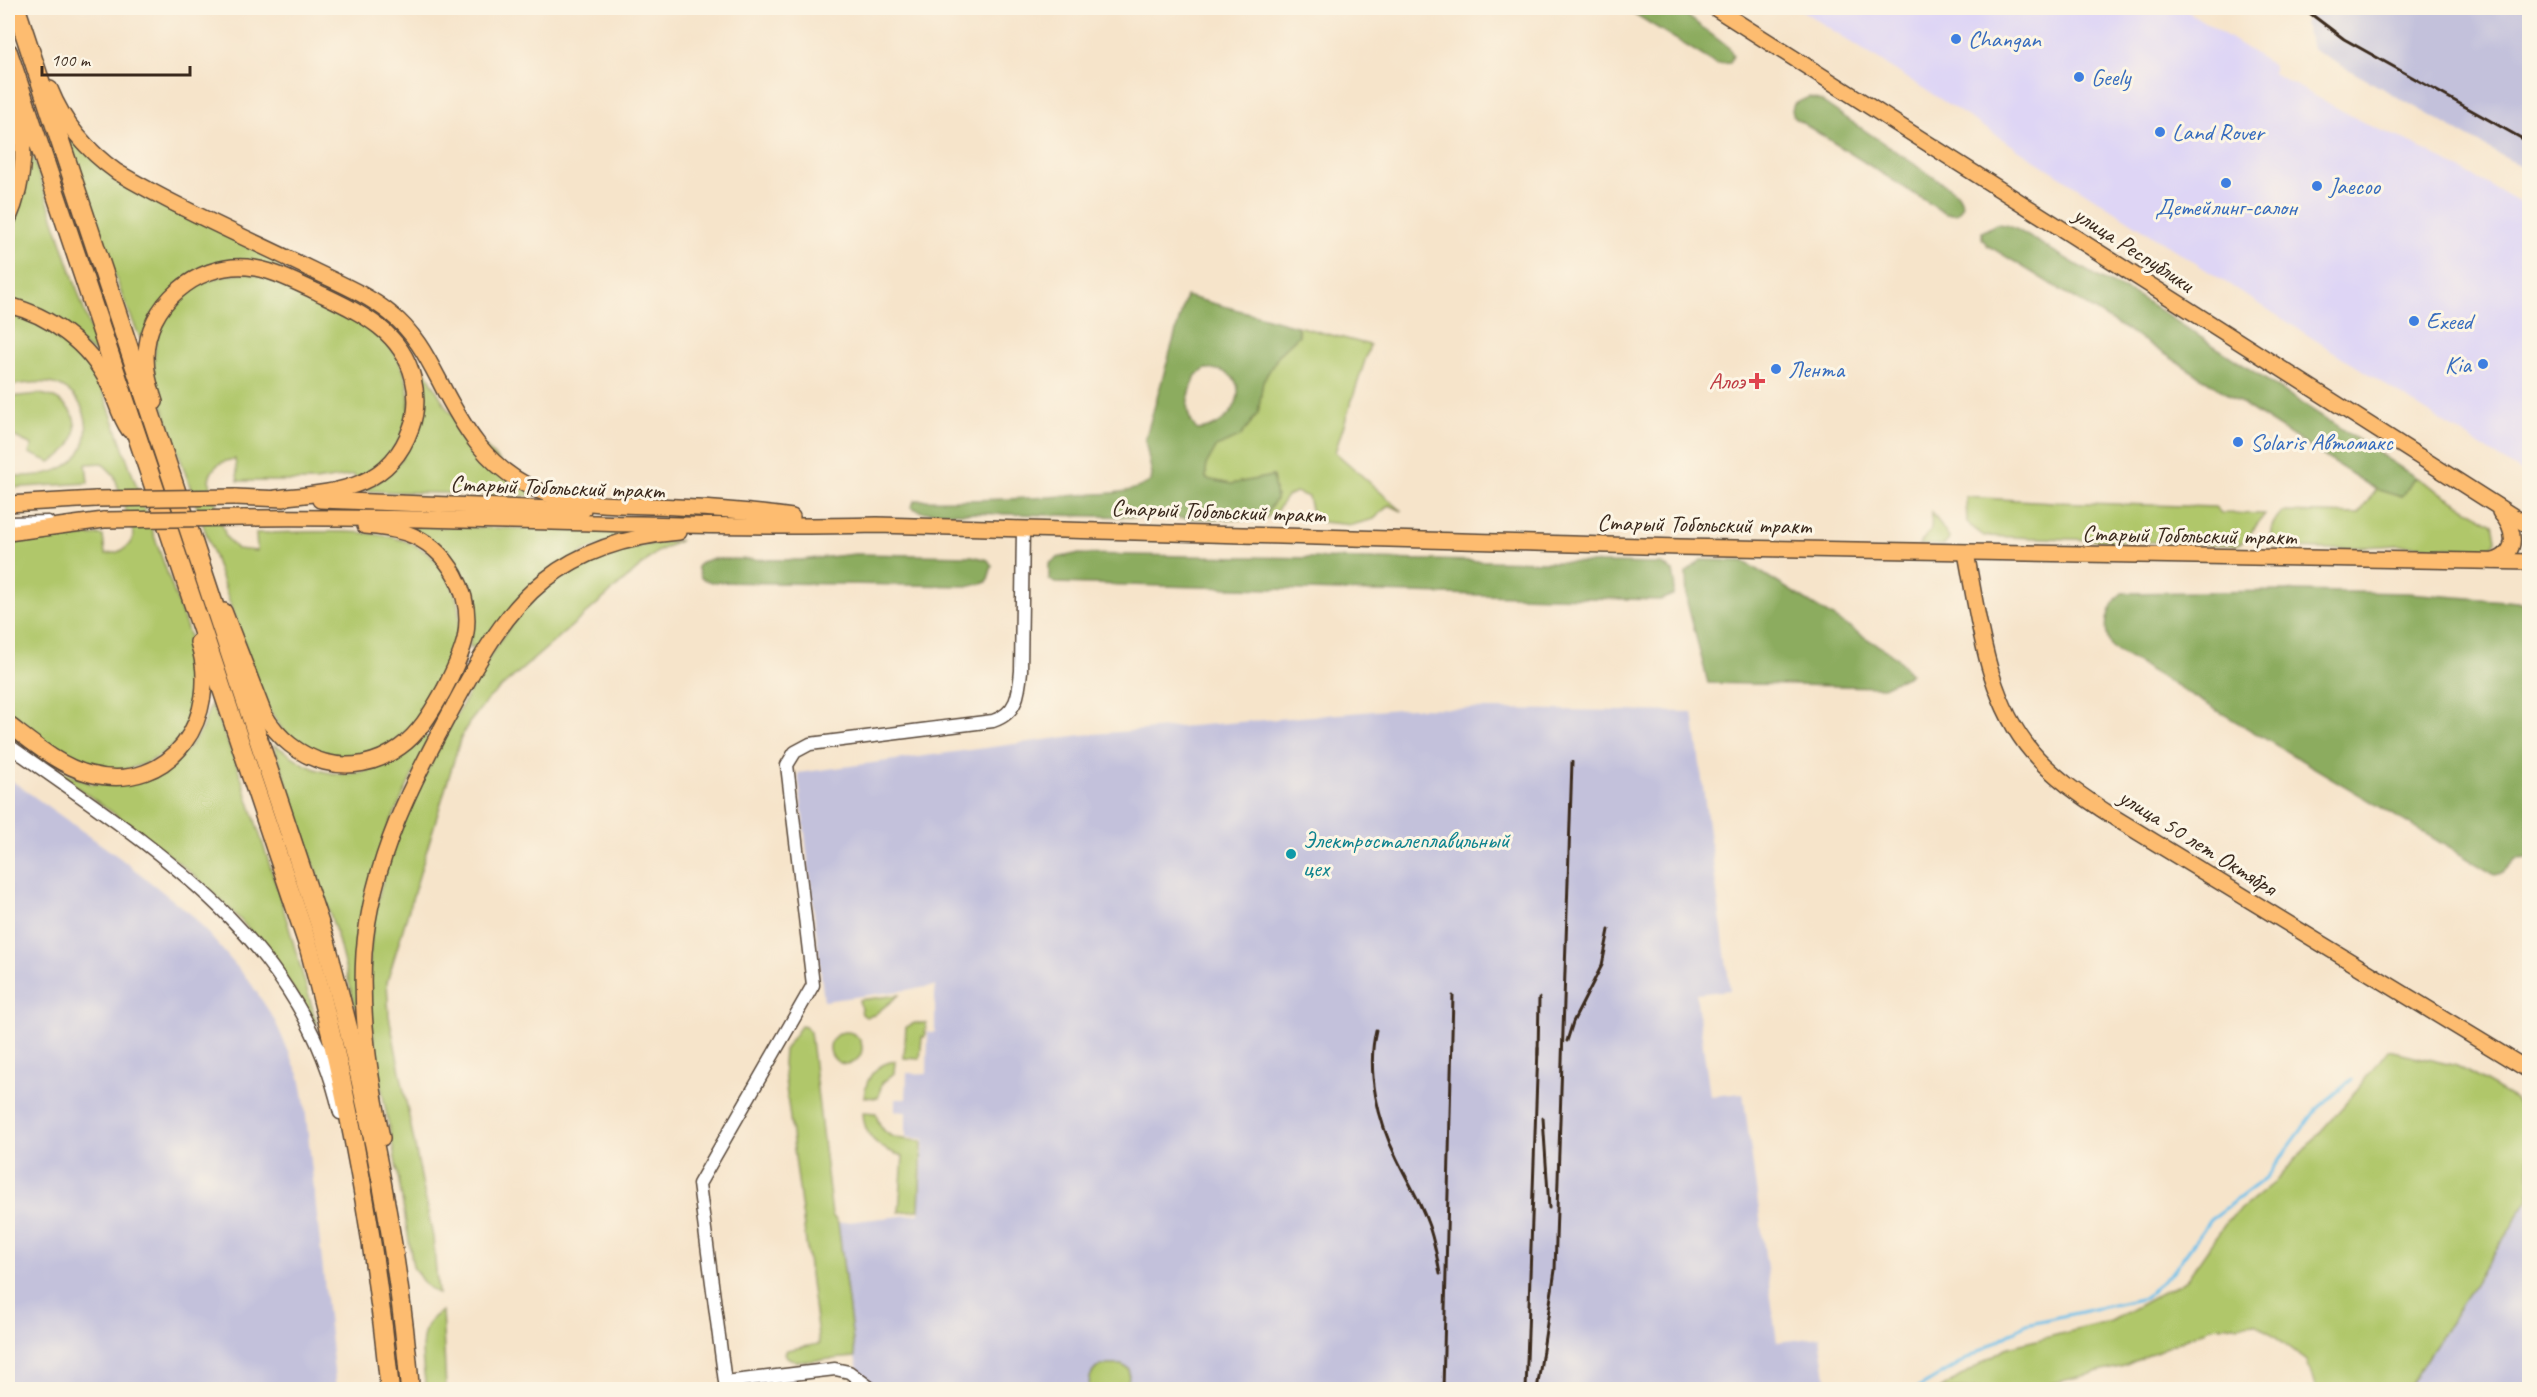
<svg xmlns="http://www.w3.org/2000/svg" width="2537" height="1397" viewBox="0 0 2537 1397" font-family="Caveat,sans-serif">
	<rect width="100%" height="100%" fill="#fcf5e5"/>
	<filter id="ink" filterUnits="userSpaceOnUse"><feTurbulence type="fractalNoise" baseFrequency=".0167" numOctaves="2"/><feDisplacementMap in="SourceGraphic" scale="12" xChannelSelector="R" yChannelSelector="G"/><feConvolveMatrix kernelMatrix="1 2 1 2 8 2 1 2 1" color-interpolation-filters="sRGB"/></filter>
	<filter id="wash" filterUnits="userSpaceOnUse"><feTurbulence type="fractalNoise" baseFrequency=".008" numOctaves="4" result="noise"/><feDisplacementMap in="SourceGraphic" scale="24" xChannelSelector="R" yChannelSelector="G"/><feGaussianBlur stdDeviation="1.35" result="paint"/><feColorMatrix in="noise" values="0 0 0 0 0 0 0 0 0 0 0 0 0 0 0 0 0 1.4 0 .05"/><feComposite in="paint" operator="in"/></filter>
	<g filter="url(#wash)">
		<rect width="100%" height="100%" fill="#f6e4ca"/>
		<path fill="#ded5f5" d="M1798 8H2182L2273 65V73L2370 126 2408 141 2529 207V477Z"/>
		<g fill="#c3c1db">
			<path d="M2313 8H2529V171L2312 49 2305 24Z"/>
			<path d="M1411 708 1693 712 1730 990 1696 994 1710 1096 1743 1093 1777 1342 1820 1337 1828 1389H863L855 1357 838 1223 919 1214 924 1139 906 1137V1112L895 1111V1099H906L907 1073 927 1074 928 1032H935V986L824 1001 798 773 1081 735Z"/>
			<path d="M8 778 120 858 193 916 250 982 274 1019 300 1077 304 1098 336 1389H8Z"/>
			<path d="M2529 1171V1389H2391Z"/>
		</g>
		<g fill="#b0c76b" stroke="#767844" stroke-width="1.5">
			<path d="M65 132 75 144 285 264 282 269 204 268 140 338 123 298Z"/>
			<path d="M31 151 99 355 8 299V233L17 215Z"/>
			<path d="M249 273C285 283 353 310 380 336 416 369 418 423 386 459 379 468 366 474 356 480L354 475 315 481H238L235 459C222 461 212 465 209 480L226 537 237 549 257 551 256 533C300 533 381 525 418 547 447 564 463 599 459 632 457 650 447 667 439 683 415 731 374 776 315 751 308 748 296 746 291 740 281 730 273 715 264 703L156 387C146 319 179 276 249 273Z"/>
			<path d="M8 311C46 323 77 347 99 380L196 654C199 673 199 704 190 722 174 756 131 777 94 768 61 759 34 736 8 716V541L100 535 103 536 105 554C119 553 129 550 134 535L114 475 102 463 86 464 88 483 8 488V476C28 476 52 477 70 463 100 440 87 388 49 383 35 381 21 384 8 386Z"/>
			<path d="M1297 326 1370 345 1335 452 1402 511 1389 505 1374 519 1352 525 1322 522 1312 513 1308 497 1296 492 1287 496 1275 513 1262 520 1276 499 1273 476 1231 484 1206 479V465L1216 447 1240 436 1258 413 1263 381 1280 353 1299 335Z"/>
			<path d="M416 355 448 410 535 496 367 491V488L379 481 402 459Z"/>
			<path d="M40 394C82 400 88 444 50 462L29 453 32 445 13 436 8 442V397Z"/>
			<path d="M2415 477 2493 524 2496 539 2493 545 2484 549 2397 545 2328 549 2276 548C2266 535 2271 523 2282 512L2359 514 2376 489 2402 497Z"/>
			<path d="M1966 497 2052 502 2215 507 2221 513 2265 514 2246 539 2237 545 1984 536 1967 523Z"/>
			<path d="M1932 512 1949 538 1948 541 1943 545H1919L1931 529Z"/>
			<path d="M408 526 642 531 584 551 481 645 470 648 471 598Z"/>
			<path d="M681 540 657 552 489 698 469 723 460 740 387 982 389 1016 433 1237 438 1294 425 1285 413 1267C407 1227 400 1187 393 1147 380 1083 367 1019 370 954 375 865 420 781 462 705 486 662 510 616 550 585 589 556 633 545 681 540Z"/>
			<path d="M211 703 237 765 278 890 317 1024 312 1022C248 898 151 841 41 762L43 759 66 773 92 784H121L188 749 201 731Z"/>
			<path d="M425 735 429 740 385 834 357 1014 336 932 274 745C285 750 295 759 306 765 349 786 394 767 425 735Z"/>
			<path d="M899 995 874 1015 866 1017 862 1014 859 1000Z"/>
			<path d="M915 1023H926L925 1037H922L920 1059 904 1058 906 1027Z"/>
			<path d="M801 1026 806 1027 810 1032 832 1215 838 1223 855 1357 796 1362 787 1357 785 1353 787 1350 819 1344 783 1064 784 1050Z"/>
			<circle cx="846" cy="1048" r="16"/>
			<path d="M2388 1050 2457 1066 2515 1099 2529 1135V1199L2407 1389H2316L2307 1361 2256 1323 2212 1327 2124 1366 2029 1389H1940L2005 1348 2111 1321 2187 1279 2228 1220 2279 1178 2347 1102Z"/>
			<path d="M895 1061 894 1073 882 1083 878 1098 864 1097C866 1078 875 1064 895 1061Z"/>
			<path d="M863 1112 876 1113C881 1140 899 1139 922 1141L919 1210 899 1212 903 1156C881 1150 863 1137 863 1112Z"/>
			<path d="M442 1311 446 1389H426C424 1370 416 1336 431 1320 433 1316 438 1314 442 1311Z"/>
			<path d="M1101 1365H1122L1129 1369 1128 1389H1089C1089 1378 1090 1372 1101 1365Z"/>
		</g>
		<g fill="#8cac5f" stroke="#646b3e" stroke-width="1.5" fill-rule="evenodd">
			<path d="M1625 8H1677L1729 48 1733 55 1730 63 1716 64Z"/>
			<path d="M1809 97 1821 101 1957 193C1963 201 1964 207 1956 214H1946L1801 122 1794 118 1792 110 1794 104Z"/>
			<path d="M1996 224 2006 225 2016 229 2099 278 2136 295 2415 477 2402 497 2375 489 2151 345 1987 245 1982 238V232Z"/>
			<path d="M1186 296 1297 326 1299 335 1280 353 1263 381 1258 413 1240 437 1216 447 1206 465V479L1231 484 1273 476 1276 499 1262 520 922 512 911 507 915 500C970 501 1025 499 1080 495 1104 493 1130 495 1151 481L1152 474 1145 440ZM1206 369C1258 368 1241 427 1197 430 1181 410 1188 397 1196 375Z"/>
			<path d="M855 554 972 556 988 560 992 566 987 582 971 586 710 582 701 578 697 567 702 562 711 559 800 560Z"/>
			<path d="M1075 554 1661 564 1673 571 1675 583 1673 595 1660 600 1055 583 1049 579V564L1057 558Z"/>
			<path d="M1701 560 1743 561 1895 656 1911 674 1883 687 1708 683 1687 602 1686 573Z"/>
			<path d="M2288 591 2408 593 2529 603V858L2516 859C2508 866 2506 873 2495 875L2112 648C2101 630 2107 606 2122 593Z"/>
		</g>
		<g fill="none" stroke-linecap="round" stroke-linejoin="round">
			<path stroke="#6ec0ea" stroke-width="3" d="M1915 1390 2026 1324 2145 1298 2174 1270 2210 1220 2267 1177 2316 1110 2352 1079"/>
		</g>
	</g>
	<g filter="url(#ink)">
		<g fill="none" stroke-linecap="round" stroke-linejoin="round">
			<g stroke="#574638" stroke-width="15">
				<g id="minor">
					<path d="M8 523 48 522"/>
					<path d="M8 745C145 843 300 934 340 1113"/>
					<path d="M873 1390 849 1372 835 1369 725 1382 699 1184 813 985 787 765 795 752 810 744 993 721C1017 713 1019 694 1021 671L1023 528"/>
				</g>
			</g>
			<g stroke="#574638" stroke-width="18">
				<g id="major">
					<path d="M1715 8 2530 527"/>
					<path d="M50 89C64 124 86 150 117 172 178 208 244 237 308 268 336 282 367 294 391 314 413 331 426 355 439 380 462 425 486 468 535 489 573 506 616 505 656 506 702 508 747 510 792 517"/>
					<path d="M8 220C26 180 27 138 14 97"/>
					<path d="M8 305C49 315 89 344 108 383 116 399 119 416 129 430"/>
					<path d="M155 402C150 388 146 372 146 357 146 305 196 263 247 267 271 269 293 281 315 291 356 311 401 329 413 378 417 394 417 412 411 428 389 491 333 492 276 498"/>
					<path d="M235 497 284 499"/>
					<path d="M320 500 583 510"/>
					<path d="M8 504 96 499"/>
					<path d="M243 518C454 515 666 530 877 525L1680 547 2530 562"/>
					<path d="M8 533 104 520"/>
					<path d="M1966 553C1979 619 1986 698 2032 752 2055 779 2085 798 2115 818L2530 1071"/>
					<path d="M2494 561C2520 553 2515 529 2500 512"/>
					<path d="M224 611 264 714C292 763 352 782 400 747 420 733 432 711 444 690 452 674 461 657 465 639 474 595 449 548 406 533 393 529 379 527 365 526"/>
					<path d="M8 724C33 743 59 766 90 774 172 795 222 716 198 642"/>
					<path d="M382 1138C370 1077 360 1016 364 953 371 861 413 780 457 700 481 656 505 612 545 580 583 550 631 536 679 532"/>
				</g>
			</g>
			<g stroke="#574638" stroke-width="21">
				<g id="highway">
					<path d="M16 8 326 943C366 1089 398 1238 410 1390"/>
					<path d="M8 52 309 948C349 1094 375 1240 390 1390"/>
				</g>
			</g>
			<use href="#minor" stroke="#fff" stroke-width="12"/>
			<use href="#major" stroke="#fdbc70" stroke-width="15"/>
			<use href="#highway" stroke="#fdbc70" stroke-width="18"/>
			<g stroke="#3b2a1e" stroke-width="3">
				<path d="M2303 8 2344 39 2530 143"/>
				<path d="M1376 1030C1366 1072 1378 1121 1397 1159 1407 1180 1419 1199 1427 1221 1434 1238 1437 1256 1440 1274"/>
				<path d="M1567 1041 1573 1022 1602 965 1609 930"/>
				<path d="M1538 1055 1539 998"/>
				<path d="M1543 1118 1549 1208"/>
				<path d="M1443 1390 1453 996"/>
				<path d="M1526 1390 1538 1048"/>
				<path d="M1537 1390 1555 1270 1572 762"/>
			</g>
			<g stroke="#574638" stroke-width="18" stroke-linecap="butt">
				<g id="major-bridge">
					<path d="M96 499 235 497"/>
					<path d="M104 520 243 518"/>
				</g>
			</g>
			<use href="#major-bridge" stroke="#fdbc70" stroke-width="15"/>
		</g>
	</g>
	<g fill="#3f7fe0" stroke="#fcf5e5" stroke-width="2">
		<circle cx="1956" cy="39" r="6"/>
		<circle cx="2079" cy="77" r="6"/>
		<circle cx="2160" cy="132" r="6"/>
		<circle cx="2226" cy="183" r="6"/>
		<circle cx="2317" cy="186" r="6"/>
		<circle cx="2414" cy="321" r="6"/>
		<circle cx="2483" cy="364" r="6"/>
		<circle cx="1776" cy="369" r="6"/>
		<circle cx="2238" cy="442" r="6"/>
	</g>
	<path fill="#e0444e" stroke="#fcf5e5" stroke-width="2" d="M1754 372h6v6h6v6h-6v6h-6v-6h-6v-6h6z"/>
	<circle fill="#0f9aa8" stroke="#fcf5e5" stroke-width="2" cx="1291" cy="854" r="6"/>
	<g text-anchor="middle" stroke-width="6" stroke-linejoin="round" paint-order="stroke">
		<g font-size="24" fill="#366cbe" stroke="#fcf5e5" text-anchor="start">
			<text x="1968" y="47">Changan</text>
			<text x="2091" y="85">Geely</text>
			<text x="2172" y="140">Land Rover</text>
			<text x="2329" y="194">Jaecoo</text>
			<text x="2226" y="215" text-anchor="middle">Детейлинг-салон</text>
			<text x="2426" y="329">Exeed</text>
			<text x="2471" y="372" text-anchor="end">Kia</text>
			<text x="1788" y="377">Лента</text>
			<text x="2250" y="450">Solaris Автомакс</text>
		</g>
		<g font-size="24" fill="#3b2a1e" stroke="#fcf5e5">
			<text transform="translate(2134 249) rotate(33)" y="8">улица Республики</text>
			<text transform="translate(557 487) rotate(2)" y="8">Старый Тобольский тракт</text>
			<text transform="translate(1218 511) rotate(2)" y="8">Старый Тобольский тракт</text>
			<text transform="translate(1704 524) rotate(1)" y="8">Старый Тобольский тракт</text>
			<text transform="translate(2189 535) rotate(1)" y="8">Старый Тобольский тракт</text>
			<text transform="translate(2198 842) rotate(32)" y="8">улица 50 лет Октября</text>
		</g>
		<g font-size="24" fill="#be3a42" stroke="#fcf5e5" text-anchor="end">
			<text x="1745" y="389">Алоэ</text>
		</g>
		<g font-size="24" fill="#0d838f" stroke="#fcf5e5" text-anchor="start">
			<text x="1303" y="848">Электросталеплавильный<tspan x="1303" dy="28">цех</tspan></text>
		</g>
	</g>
	<rect width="2537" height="1397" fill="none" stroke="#fcf5e5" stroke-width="30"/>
	<path d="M42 66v9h148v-9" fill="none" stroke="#3b2a1e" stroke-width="3"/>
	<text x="51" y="66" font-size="18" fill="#3b2a1e" stroke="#fcf5e5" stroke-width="4.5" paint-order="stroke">100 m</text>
</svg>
